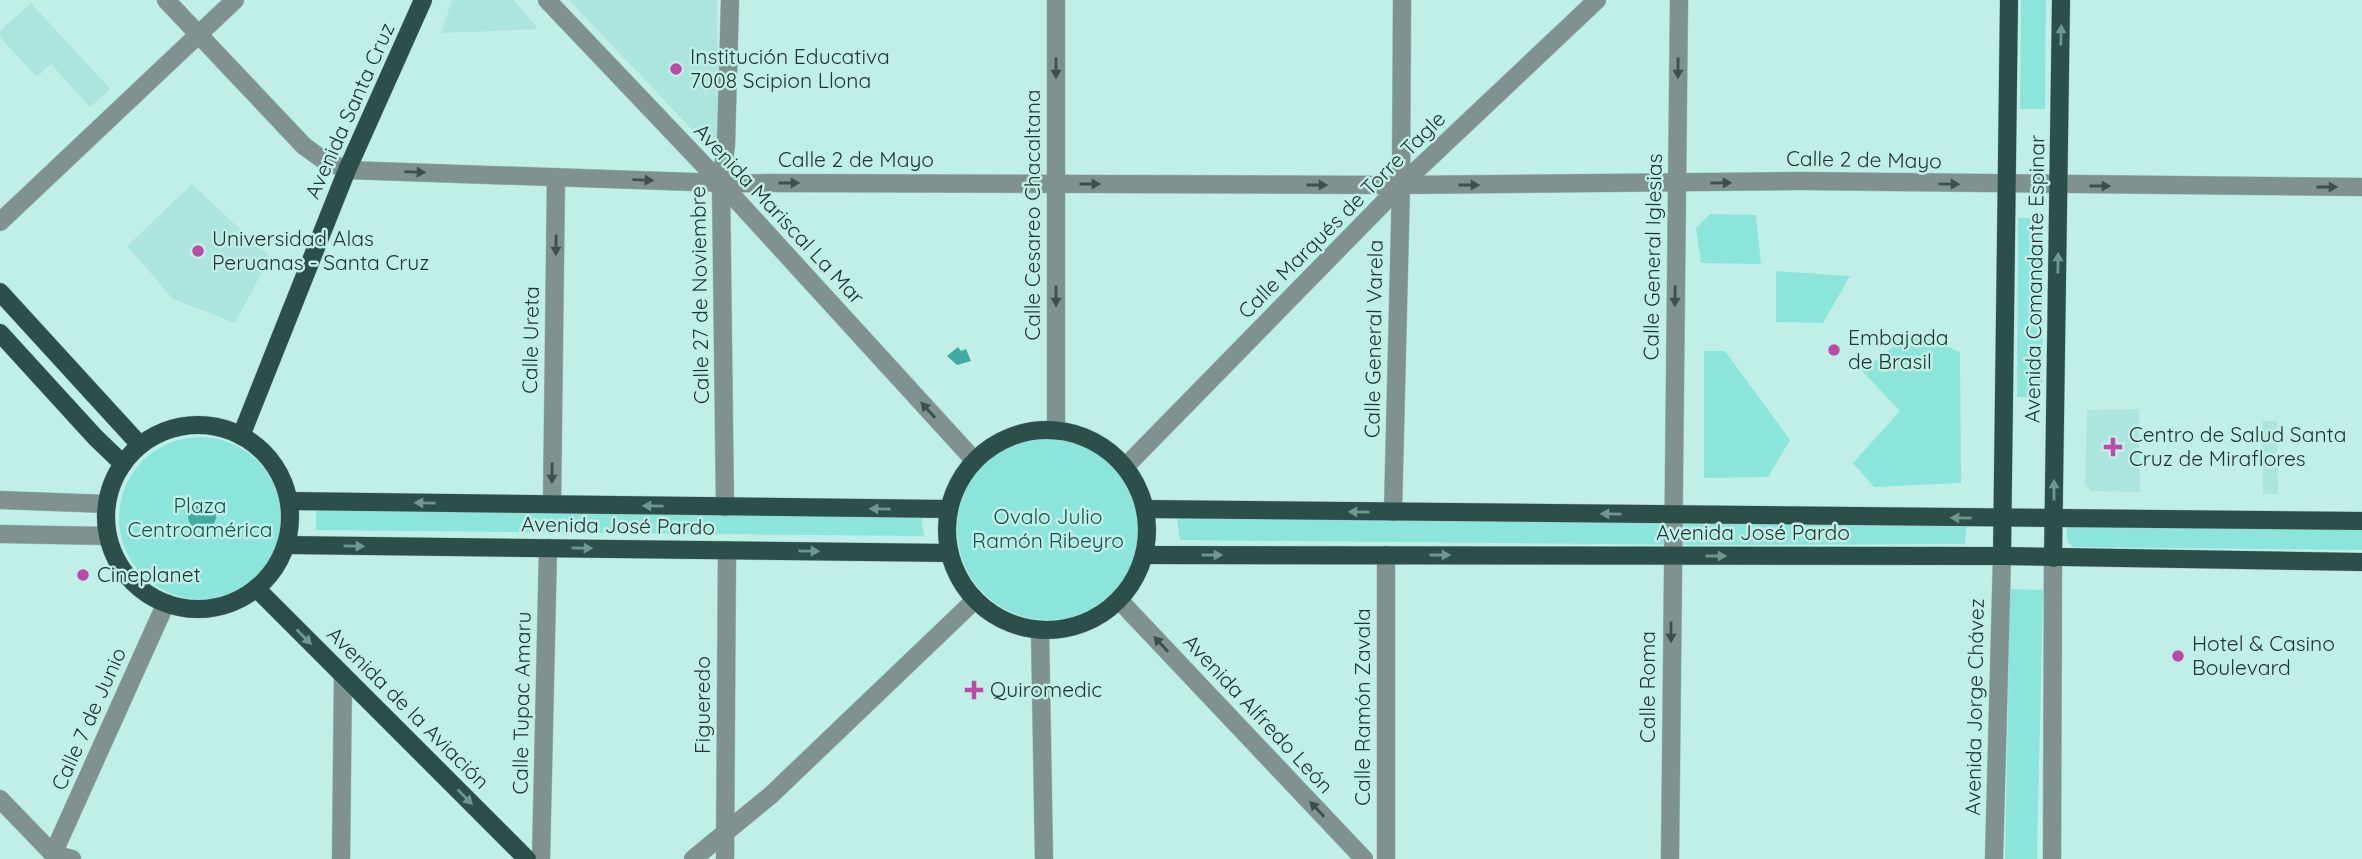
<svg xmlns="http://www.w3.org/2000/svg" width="2362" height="859" viewBox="0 0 2362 859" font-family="Quicksand,sans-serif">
	<rect width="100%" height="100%" fill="#c0efe8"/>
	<g fill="#ace5dd">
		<path d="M452 0H514L538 29 441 33Z"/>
		<path d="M569 0H717L719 138H700Z"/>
		<path d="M31 3 110 89 90 107 51 64 37 77 0 37V31Z"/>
		<path d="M192 184 270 257 235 323 173 299 127 246Z"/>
		<path d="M2139 409 2140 492 2091 491 2085 484 2087 410Z"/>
		<path d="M2277 421 2278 494H2263V421Z"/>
	</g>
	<g fill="#8ce5da">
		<path d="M2021 0H2046L2045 109H2020Z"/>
		<path d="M1710 214 1756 215 1761 264 1701 263 1696 228Z"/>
		<path d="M2018 218H2043L2042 397H2017Z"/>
		<path d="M1776 271 1850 276 1823 323 1776 322Z"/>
		<path d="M1912 332 1960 352 1961 483 1874 487 1853 463 1900 411 1862 371Z"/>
		<path d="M1704 351H1725L1790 440 1768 477 1704 478Z"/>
		<circle cx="200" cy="518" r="81"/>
		<circle cx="1048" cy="529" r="91"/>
		<path d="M316 503 920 507 924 536 316 530Z"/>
		<path d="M1177 519 1967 522 1965 544 1697 545 1180 540Z"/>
		<path d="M2076 523H2362V550L2073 547C2066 541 2066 537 2067 527Z"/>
		<path d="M2010 589 2043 590 2037 859H2005Z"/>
	</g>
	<g fill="#41aba0">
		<path d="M958 347 961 351 966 349 971 361 957 365 947 356Z"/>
		<circle cx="202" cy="516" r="14"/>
	</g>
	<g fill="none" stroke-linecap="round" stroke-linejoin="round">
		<g stroke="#a0cac4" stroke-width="19">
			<g id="minor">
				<path d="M166 0 304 146 322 159 347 170 721 183 1401 185 1800 181 2362 187"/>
				<path d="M547 0 721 183 974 460"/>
				<path d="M0 222 235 0"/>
				<path d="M1056 430V0"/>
				<path d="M1125 467 1401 185 1597 0"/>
				<path d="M0 500 107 504"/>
				<path d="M552 504 556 177"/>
				<path d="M725 507 721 183 726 145 730 0"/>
				<path d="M1393 512 1401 185 1402 0"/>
				<path d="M0 534 108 536"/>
				<path d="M1386 555V859"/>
				<path d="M1119 600 1364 859"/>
				<path d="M1040 630 1044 859"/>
				<path d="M0 799 53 854 72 859"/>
				<path d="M54 859 53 854 166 603"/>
				<path d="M341 859 343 676"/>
				<path d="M541 859 548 548"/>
				<path d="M693 859 771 795 975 600"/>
				<path d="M725 859 727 550"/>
				<path d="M1670 859 1679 0"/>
				<path d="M1994 859 2002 556"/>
				<path d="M2052 859 2053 558"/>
			</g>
		</g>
		<g stroke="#a0cac4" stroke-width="19">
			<g id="major">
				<path d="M0 292 140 445"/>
				<path d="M0 333 95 437 123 464"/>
				<circle cx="198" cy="517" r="92"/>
				<circle cx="1047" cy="530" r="100"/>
				<path d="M241 436 347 170 423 0"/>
				<path d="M289 501 948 509"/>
				<path d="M1145 509 2362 521"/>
				<path d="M286 545 949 553"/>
				<path d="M1144 555 2002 556 2362 562"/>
				<path d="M2002 556 2009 0"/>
				<path d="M2053 558 2061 0"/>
				<path d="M256 588 527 859"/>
			</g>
		</g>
		<use href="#minor" stroke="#7f928f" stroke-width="18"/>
		<use href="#major" stroke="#2c4f4b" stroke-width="18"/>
	</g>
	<defs><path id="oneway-solid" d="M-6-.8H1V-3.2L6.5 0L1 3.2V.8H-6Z" transform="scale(1.75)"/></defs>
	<g fill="#6f9792">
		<use href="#oneway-solid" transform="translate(2061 35) rotate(-89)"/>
		<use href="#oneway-solid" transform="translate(2058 263) rotate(-89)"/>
		<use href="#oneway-solid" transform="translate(2054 490) rotate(-90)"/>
		<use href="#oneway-solid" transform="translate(425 503) rotate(-179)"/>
		<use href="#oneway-solid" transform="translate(653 506) rotate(-179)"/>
		<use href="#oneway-solid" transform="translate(880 509) rotate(-179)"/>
		<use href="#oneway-solid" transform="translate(1359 512) rotate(-179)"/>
		<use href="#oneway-solid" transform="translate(1611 514) rotate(-179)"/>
		<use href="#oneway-solid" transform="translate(1961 518) rotate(-179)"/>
		<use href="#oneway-solid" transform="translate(354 546) rotate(1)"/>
		<use href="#oneway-solid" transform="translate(582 548) rotate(1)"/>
		<use href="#oneway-solid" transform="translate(809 551) rotate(1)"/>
		<use href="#oneway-solid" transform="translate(1212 555)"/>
		<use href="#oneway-solid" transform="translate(1440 555)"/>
		<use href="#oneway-solid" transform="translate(1716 556)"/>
		<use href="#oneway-solid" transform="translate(304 637) rotate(45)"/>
		<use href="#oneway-solid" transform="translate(465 797) rotate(45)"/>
	</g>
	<g fill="#3e504e">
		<use href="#oneway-solid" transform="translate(1056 68) rotate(90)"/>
		<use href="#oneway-solid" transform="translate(1678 68) rotate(91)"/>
		<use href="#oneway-solid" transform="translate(415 172) rotate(2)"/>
		<use href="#oneway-solid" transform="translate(643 180) rotate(2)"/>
		<use href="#oneway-solid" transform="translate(789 183)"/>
		<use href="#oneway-solid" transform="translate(1721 183) rotate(-1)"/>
		<use href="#oneway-solid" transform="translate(1090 184)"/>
		<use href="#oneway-solid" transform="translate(1949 184) rotate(1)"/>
		<use href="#oneway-solid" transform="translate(1317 185)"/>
		<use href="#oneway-solid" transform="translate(1469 185)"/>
		<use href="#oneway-solid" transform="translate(2100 186)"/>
		<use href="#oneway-solid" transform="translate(2327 187)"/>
		<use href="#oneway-solid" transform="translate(556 245) rotate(91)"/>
		<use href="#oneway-solid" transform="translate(1056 296) rotate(90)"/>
		<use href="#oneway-solid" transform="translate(1675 296) rotate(91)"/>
		<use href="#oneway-solid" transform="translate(928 410) rotate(-132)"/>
		<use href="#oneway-solid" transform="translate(552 473) rotate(91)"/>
		<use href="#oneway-solid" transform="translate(1671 632) rotate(90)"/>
		<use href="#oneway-solid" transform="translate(1161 644) rotate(-133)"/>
		<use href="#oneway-solid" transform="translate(1317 809) rotate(-133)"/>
	</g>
	<g fill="#bc4ba7" stroke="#c0efe8" stroke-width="2.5">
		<circle cx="676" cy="69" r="7"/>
		<circle cx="198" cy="251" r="7"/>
		<circle cx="1834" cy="350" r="7"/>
		<path d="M2109.5 436.5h7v7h7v7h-7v7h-7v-7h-7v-7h7z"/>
		<circle cx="83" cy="575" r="7"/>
		<circle cx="2178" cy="656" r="7"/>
		<path d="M970.5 679.5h7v7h7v7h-7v7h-7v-7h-7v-7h7z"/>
	</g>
	<g text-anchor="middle" stroke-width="5" stroke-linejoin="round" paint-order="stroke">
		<g font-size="21" fill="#223432" stroke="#c0efe8" text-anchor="start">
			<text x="690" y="64">Institución Educativa<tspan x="690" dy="24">7008 Scipion Llona</tspan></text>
			<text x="212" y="246">Universidad Alas<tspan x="212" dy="24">Peruanas - Santa Cruz</tspan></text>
			<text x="1848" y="345">Embajada<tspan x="1848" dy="24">de Brasil</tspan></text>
			<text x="2129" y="442">Centro de Salud Santa<tspan x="2129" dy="24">Cruz de Miraflores</tspan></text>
			<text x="97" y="582">Cineplanet</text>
			<text x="2192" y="651">Hotel &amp; Casino<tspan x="2192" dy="24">Boulevard</tspan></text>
			<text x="990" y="697">Quiromedic</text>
		</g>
		<g font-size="21" fill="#223432" stroke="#c0efe8">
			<text transform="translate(350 111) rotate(-66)" y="7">Avenida Santa Cruz</text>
			<text x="856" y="167">Calle 2 de Mayo</text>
			<text transform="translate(1864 160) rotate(1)" y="7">Calle 2 de Mayo</text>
			<text transform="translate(779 214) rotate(47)" y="7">Avenida Mariscal La Mar</text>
			<text transform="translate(1033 215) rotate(-90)" y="7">Calle Cesareo Chacaltana</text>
			<text transform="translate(1342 215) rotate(-45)" y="7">Calle Marqués de Torre Tagle</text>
			<text transform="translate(1653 257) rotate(-89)" y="7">Calle General Iglesias</text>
			<text transform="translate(2035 279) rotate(-89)" y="7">Avenida Comandante Espinar</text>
			<text transform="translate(700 295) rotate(-91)" y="7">Calle 27 de Noviembre</text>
			<text transform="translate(1374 339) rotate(-89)" y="7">Calle General Varela</text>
			<text transform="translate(531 340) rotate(-89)" y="7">Calle Ureta</text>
			<text transform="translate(618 526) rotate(1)" y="7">Avenida José Pardo</text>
			<text x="1753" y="540">Avenida José Pardo</text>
			<text transform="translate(1648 687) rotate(-90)" y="7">Calle Roma</text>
			<text transform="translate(522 703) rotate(-89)" y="7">Calle Tupac Amaru</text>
			<text transform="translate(703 705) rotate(-90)" y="7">Figueredo</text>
			<text transform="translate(1363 707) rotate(-90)" y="7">Calle Ramón Zavala</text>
			<text transform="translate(1975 707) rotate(-89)" y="7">Avenida Jorge Chávez</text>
			<text transform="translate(408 708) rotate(45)" y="7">Avenida de la Aviación</text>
			<text transform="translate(1258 714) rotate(47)" y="7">Avenida Alfredo León</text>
			<text transform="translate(89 719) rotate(-66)" y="7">Calle 7 de Junio</text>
		</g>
		<g font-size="21" fill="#14514b" stroke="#c0efe8">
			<text x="200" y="513">Plaza<tspan x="200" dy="24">Centroamérica</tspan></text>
			<text x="1048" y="524">Ovalo Julio<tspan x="1048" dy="24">Ramón Ribeyro</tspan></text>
		</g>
	</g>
</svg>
